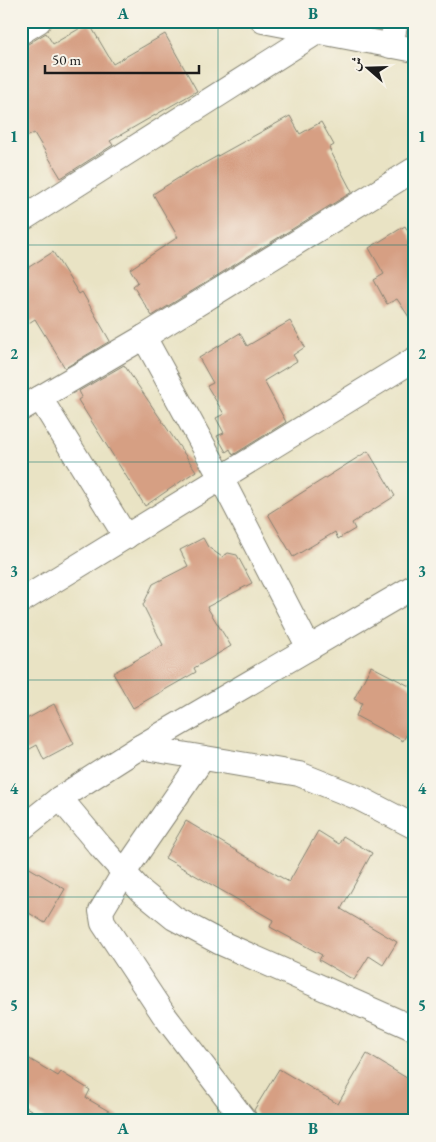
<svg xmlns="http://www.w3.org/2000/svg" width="436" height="1142" viewBox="0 0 436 1142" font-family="'EB Garamond',Amiri,serif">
	<rect width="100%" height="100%" fill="#f7f3e8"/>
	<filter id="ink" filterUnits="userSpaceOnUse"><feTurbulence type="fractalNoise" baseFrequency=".02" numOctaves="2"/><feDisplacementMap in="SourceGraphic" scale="10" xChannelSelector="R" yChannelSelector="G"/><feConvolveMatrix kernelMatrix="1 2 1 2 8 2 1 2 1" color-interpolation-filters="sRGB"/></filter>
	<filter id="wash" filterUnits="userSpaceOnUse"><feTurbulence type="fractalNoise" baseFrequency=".0096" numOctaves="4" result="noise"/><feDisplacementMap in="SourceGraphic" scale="20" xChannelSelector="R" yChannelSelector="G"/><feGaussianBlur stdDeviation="1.12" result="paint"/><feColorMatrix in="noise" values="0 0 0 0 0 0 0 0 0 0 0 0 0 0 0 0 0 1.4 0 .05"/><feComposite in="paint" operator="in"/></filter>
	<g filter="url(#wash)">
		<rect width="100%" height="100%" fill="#e9e3c4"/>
		<g id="blocks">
			<g fill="#d69f83">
				<path d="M89 23 113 64 165 34 197 91 110 141 113 145 61 178 34 133 21 140V46L28 44 46 33 53 44Z"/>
				<path d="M290 116 300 134 321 122 334 145 329 148 352 192 152 316 133 286 138 282 130 269 178 237 153 194 196 167V168Z"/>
				<path d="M405 226 415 244V326L397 299 387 304 374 280 384 274 369 248Z"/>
				<path d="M53 252 79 294 82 292 110 341 65 368 35 319 21 328V272Z"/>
				<path d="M290 321 305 347 293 355 297 361 264 381 286 422 233 455 230 449 226 452 217 436 224 433 216 418 224 414 207 386 213 383 199 358 240 333 247 346Z"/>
				<path d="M124 365 196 471 145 506 78 400 82 397 79 391Z"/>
				<path d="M368 451 395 496 352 523 355 529 338 539 335 532 293 557 268 514Z"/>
				<path d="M203 538 208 547 222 557 228 553 237 555 252 583 207 607 231 646 194 668 196 672 133 708 113 673 163 645 143 605 153 584 188 566 180 550Z"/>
				<path d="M371 666 415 689V718L403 741 356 716 362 703 354 699Z"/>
				<path d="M54 704 74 744 44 760 37 745 21 754V722Z"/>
				<path d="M186 821 289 882 318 831 339 844 343 836 372 853 341 909 397 942 383 965 369 956 354 980 319 960 322 955 270 927 273 920 165 858Z"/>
				<path d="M21 863 65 889 45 923 21 908Z"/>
				<path d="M21 1054 58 1076 61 1072 90 1090 86 1098 126 1121H49L21 1104Z"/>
				<path d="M367 1054 415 1083V1121L259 1120 254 1110 279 1069 338 1104Z"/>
			</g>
		</g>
	</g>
	<g filter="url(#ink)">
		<use href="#blocks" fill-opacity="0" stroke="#828070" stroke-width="1"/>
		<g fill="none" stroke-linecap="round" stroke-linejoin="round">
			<g stroke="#828070" stroke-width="26">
				<g id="minor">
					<path d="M263 21 415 50"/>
					<path d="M21 32 39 21"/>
					<path d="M391 46 396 21"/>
					<path d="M21 220 317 32"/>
					<path d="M144 337 221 478 309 648"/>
					<path d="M40 398 126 537"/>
					<path d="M21 409 144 337 415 169"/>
					<path d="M21 601 415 359"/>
					<path d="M140 747 299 774 359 798 415 827"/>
					<path d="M203 758 125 871 101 911 103 923 164 1015 245 1121"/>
					<path d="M60 798 100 846 141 891 174 918 219 942 415 1029"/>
					<path d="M21 829 60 798 140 747 415 586"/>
				</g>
			</g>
			<use href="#minor" stroke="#fff" stroke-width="24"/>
		</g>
	</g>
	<path fill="none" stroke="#0f766e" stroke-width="1" stroke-opacity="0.55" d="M218 21V1121M21 245H415M21 462H415M21 680H415M21 897H415"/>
	<rect width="436" height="1142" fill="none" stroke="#f7f3e8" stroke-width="55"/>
	<g transform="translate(368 68) rotate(290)" stroke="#f7f3e8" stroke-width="4" paint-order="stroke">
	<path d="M0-4L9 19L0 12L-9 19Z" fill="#1c1c1c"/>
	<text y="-8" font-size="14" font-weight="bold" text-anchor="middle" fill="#1c1c1c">ش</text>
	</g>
	<path d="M45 65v8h154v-8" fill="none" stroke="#1c1c1c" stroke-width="2.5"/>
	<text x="52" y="65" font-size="15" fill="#1c1c1c" stroke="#f7f3e8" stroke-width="4" paint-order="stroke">50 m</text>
	<rect x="28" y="28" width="380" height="1086" fill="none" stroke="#0f766e" stroke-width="2"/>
	<g font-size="16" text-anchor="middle" font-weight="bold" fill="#0f766e">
		<text x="123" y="19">A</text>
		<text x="313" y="19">B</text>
		<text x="14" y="142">1</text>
		<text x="422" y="142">1</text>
		<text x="14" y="359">2</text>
		<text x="422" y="359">2</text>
		<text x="14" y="577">3</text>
		<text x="422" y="577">3</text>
		<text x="14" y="794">4</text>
		<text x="422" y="794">4</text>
		<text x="14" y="1011">5</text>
		<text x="422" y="1011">5</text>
		<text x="123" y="1134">A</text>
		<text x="313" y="1134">B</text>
	</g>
</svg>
